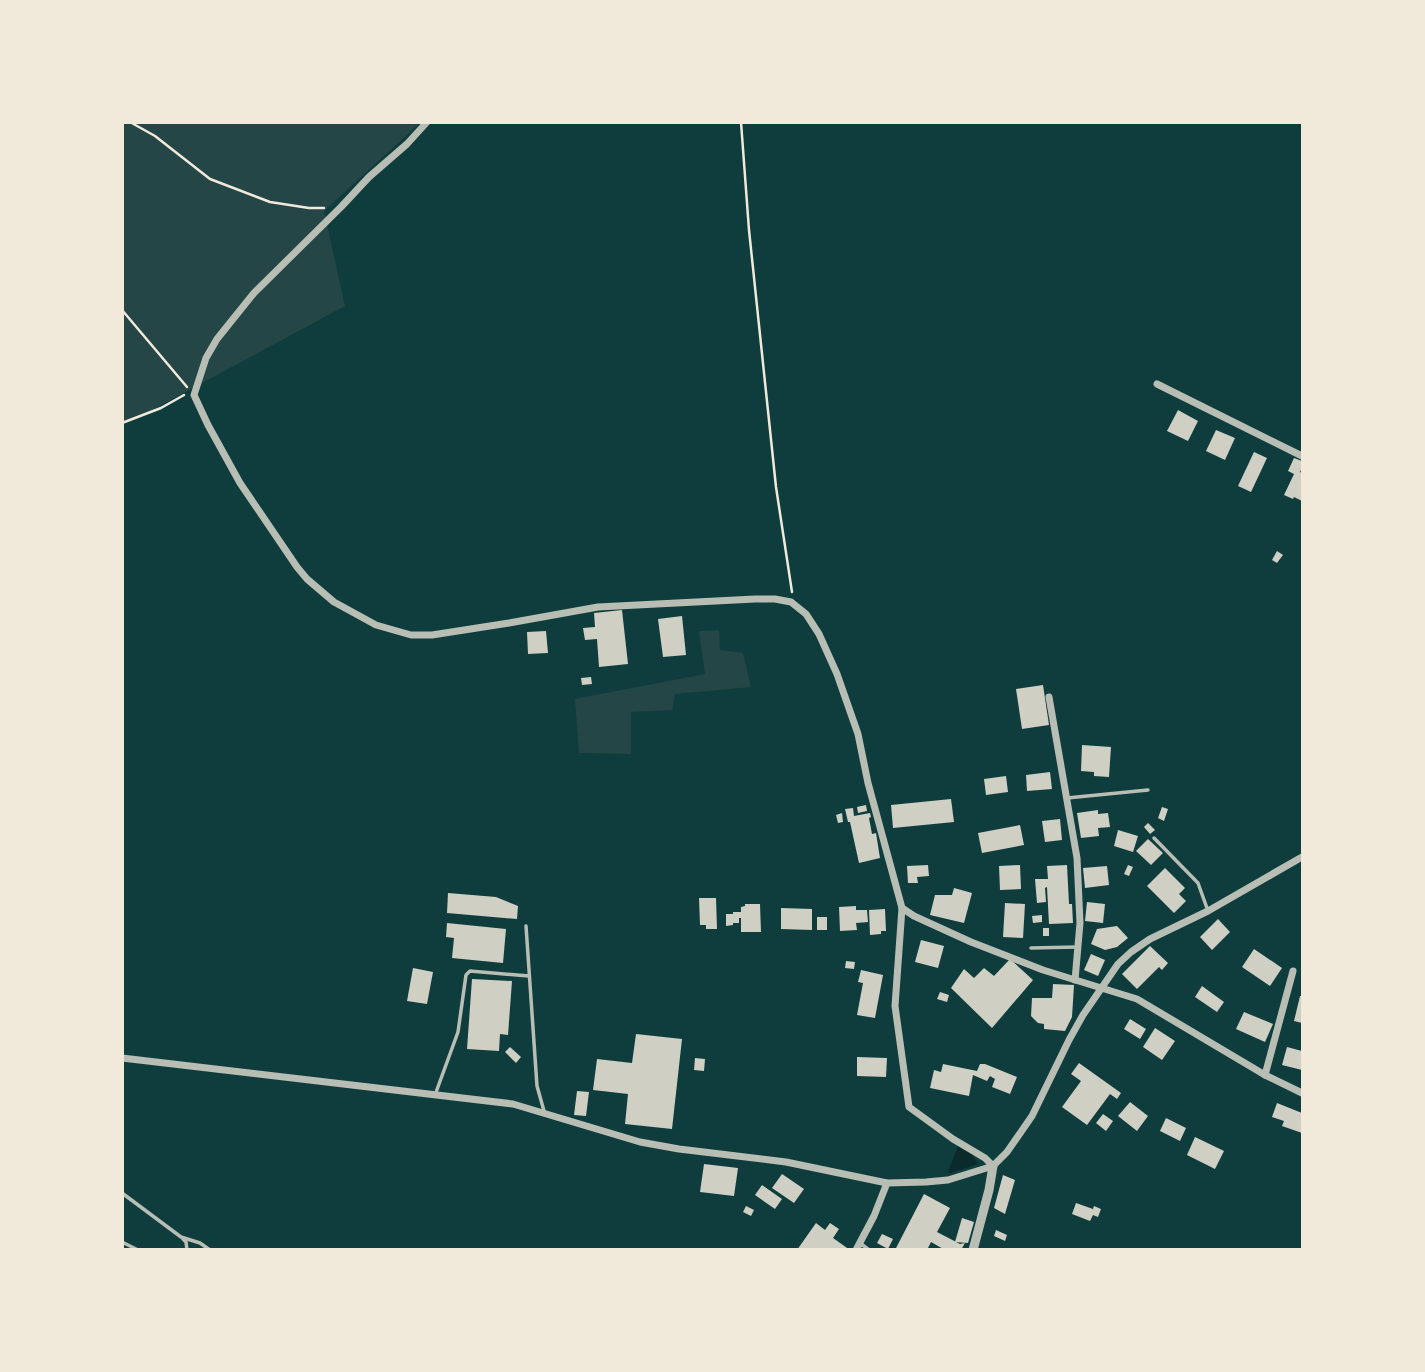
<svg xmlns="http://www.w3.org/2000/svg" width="1425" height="1372" viewBox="0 0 1425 1372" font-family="'Roboto Condensed',sans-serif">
	<rect width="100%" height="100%" fill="#0f3d3e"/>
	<g fill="#244646">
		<path d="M123 123H420L324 211 345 306 141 416 123 422Z"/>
		<path d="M719 630 720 650 743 653 751 687 675 694 672 710 631 712V754L579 753 575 699 705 674 699 631Z"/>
	</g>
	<path fill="#0a2a2b" d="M959 1144 970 1151 978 1164 950 1173 948 1172Z"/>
	<g fill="#cfcfc3">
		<path d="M1178 410 1198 421 1188 441 1167 431Z"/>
		<path d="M1216 430 1235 438 1225 460 1206 451Z"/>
		<path d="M1254 452 1267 458 1251 492 1238 486Z"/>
		<path d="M1294 458 1302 461V468L1300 472 1302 473V501L1294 497 1293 499 1284 495 1294 474 1288 471Z"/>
		<path d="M1277 551 1283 555 1277 563 1272 560Z"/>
		<path d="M622 610 628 664 599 667 597 639 585 640 583 628 595 627 594 613Z"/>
		<path d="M682 616 686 655 663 657 658 619Z"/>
		<path d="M546 631 548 653 528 654 527 632Z"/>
		<path d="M591 677 592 684 582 685 581 678Z"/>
		<path d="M1043 685 1049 725 1022 729 1016 689Z"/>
		<path d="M1082 745 1111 747 1109 777 1094 776V772L1081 771Z"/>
		<path d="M1050 772 1052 789 1027 791 1026 775Z"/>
		<path d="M1006 776 1008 792 986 795 984 779Z"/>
		<path d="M951 799 954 822 893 828 891 805Z"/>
		<path d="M866 805 867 811 858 813 857 807Z"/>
		<path d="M1162 807 1168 809 1164 821 1158 818Z"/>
		<path d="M853 808 854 816 870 813 871 817 869 818 872 834 876 833 880 858 859 863 850 822H848L845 809Z"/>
		<path d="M1098 810V814L1108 813 1110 827 1098 828 1099 836 1081 838 1077 813Z"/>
		<path d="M842 813 843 822 838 823 836 815Z"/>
		<path d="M1060 819 1062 840 1045 842 1042 821Z"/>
		<path d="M1148 823 1155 830 1150 834 1144 827Z"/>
		<path d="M1020 825 1024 845 982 853 978 833Z"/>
		<path d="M1118 830 1138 836 1133 852 1114 846Z"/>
		<path d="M1148 839 1163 853 1151 865 1136 851Z"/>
		<path d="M928 865 929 876 917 877 918 883H908L907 866Z"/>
		<path d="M1020 865 1021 889 1000 890 999 866Z"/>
		<path d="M1067 865 1069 904H1072L1073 923 1049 924 1047 887 1045 888 1046 902 1037 903 1035 879H1048L1047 866Z"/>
		<path d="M1128 865 1133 867 1129 876 1124 874Z"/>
		<path d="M1107 866 1109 885 1085 888 1083 868Z"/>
		<path d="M1165 868 1185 888 1179 894 1186 901 1174 913 1147 886Z"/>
		<path d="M954 888 972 893 964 923 930 915 935 895H952Z"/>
		<path d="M448 893 496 897 518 906 517 919 447 913Z"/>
		<path d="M699 898H716L717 929H706V925H700Z"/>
		<path d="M1087 902 1105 904 1103 923 1085 921Z"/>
		<path d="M1005 903 1025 904 1023 938 1003 937Z"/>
		<path d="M745 904H760L761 932H741V918H739V923H733V925L726 926V914H733V912H741V907L745 906Z"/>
		<path d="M856 906V910H867L868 922 856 923 857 930 840 931 839 907Z"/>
		<path d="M781 908 812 909V930L781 929Z"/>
		<path d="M885 909 886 931H881V934L870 935 869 910Z"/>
		<path d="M1042 915V922L1033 923 1032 916Z"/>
		<rect x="817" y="917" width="10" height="13"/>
		<path d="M1218 919 1230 932 1212 950 1200 937Z"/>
		<path d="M447 923 506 929 503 963 452 958 454 938 446 937Z"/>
		<path d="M1117 926 1128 938 1117 947 1105 950 1091 944 1097 929Z"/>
		<rect x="1043" y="928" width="6" height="8"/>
		<path d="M921 940 944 946 938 968 915 962Z"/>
		<path d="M1150 946 1168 963 1162 970 1159 967 1137 989 1122 974Z"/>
		<path d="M1254 949 1282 968 1270 986 1242 967Z"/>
		<path d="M1091 954 1105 960 1098 976 1084 970Z"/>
		<path d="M1010 959 1033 980 992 1028 951 988 964 969 974 978 984 968 994 976Z"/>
		<path d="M846 961 855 962 854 969 845 968Z"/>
		<path d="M413 968 433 972 427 1004 407 1001Z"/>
		<path d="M861 970 883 975 875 1018 857 1015 863 983 858 982Z"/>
		<path d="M472 979 512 981 508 1035 500 1034 499 1051 467 1049Z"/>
		<path d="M1053 984 1074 985 1072 1017 1065 1031 1044 1029V1024L1038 1023 1031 1016 1032 998H1052Z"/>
		<path d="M1202 986 1224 1002 1217 1012 1195 997Z"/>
		<path d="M940 992 949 995 947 1002 937 999Z"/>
		<path d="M1300 996H1302V1023L1294 1021Z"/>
		<path d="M1244 1012 1273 1024 1265 1042 1236 1029Z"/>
		<path d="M1130 1019 1146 1029 1140 1039 1124 1029Z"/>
		<path d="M1155 1028 1175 1041 1162 1060 1143 1047Z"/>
		<path d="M636 1034 682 1039 672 1129 625 1124 628 1094 593 1090 597 1059 632 1063Z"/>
		<path d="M510 1047 521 1057 516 1063 505 1052Z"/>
		<path d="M1287 1047 1302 1051V1070L1282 1065Z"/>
		<path d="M857 1057 887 1058 886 1077 857 1076Z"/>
		<path d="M695 1058 705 1059 704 1071 694 1070Z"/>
		<path d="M1079 1063 1121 1093 1117 1099 1110 1094 1087 1125 1062 1107 1081 1081 1071 1074Z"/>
		<path d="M943 1064 977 1071 980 1064H985L1017 1077 1010 1094 992 1087 995 1079 990 1076 987 1081 973 1075 969 1096 930 1088 934 1070 941 1072Z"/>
		<path d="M577 1091 589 1092 586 1116 574 1115Z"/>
		<path d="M1130 1102 1148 1116 1137 1131 1118 1116Z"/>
		<path d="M1277 1103 1302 1113V1133L1282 1126 1284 1121 1272 1117Z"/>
		<path d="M1103 1114 1113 1121 1106 1131 1096 1123Z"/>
		<path d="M1166 1118 1186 1128 1180 1141 1160 1131Z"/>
		<path d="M1195 1137 1224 1151 1215 1169 1187 1155Z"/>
		<path d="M704 1164 738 1168 734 1196 700 1192Z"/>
		<path d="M782 1174 804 1189 794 1203 772 1188Z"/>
		<path d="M1003 1175 1015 1180 1005 1214 994 1208Z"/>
		<path d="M762 1185 782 1199 775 1209 755 1195Z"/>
		<path d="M924 1194 950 1208 937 1232 960 1244 965 1243 961 1250H945L931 1242 927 1250H895Z"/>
		<path d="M1076 1203 1093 1209 1094 1206 1101 1209 1098 1217 1093 1215 1090 1221 1072 1214Z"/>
		<path d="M746 1206 754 1210 751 1216 743 1212Z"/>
		<path d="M962 1218 974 1222 968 1243 955 1242Z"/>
		<path d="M816 1223 825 1230 830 1223 839 1229 833 1238 850 1250H797Z"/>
		<path d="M996 1230 1007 1235 1005 1241 994 1236Z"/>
		<path d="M882 1234 893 1239 888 1249 877 1243Z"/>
	</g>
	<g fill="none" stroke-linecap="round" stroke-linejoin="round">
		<g stroke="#f1e9da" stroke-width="2.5">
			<path d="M130 122 155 136 210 179 270 202 309 208H324"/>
			<path d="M741 122 749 230 776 487 792 592"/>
			<path d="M122 310 187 387"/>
			<path d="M122 423 161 408 184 395"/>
		</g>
		<g stroke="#b8beb3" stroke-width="3.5">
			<path d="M1067 798 1148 790"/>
			<path d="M1154 838 1198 883 1208 911"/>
			<path d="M526 926 537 1086 544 1111"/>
			<path d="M1031 948 1077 947"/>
			<path d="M435 1095 458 1032 466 975 470 971 529 976"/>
			<path d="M122 1193 181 1237 200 1243 210 1250"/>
			<path d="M183 1239 186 1242 187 1250"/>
			<path d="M122 1242 138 1250"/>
			<path d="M860 1243 869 1250"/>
		</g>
		<g stroke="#b8beb3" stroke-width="7">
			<path d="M427 122 407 144 369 177 341 207 254 293 217 339 206 358 194 395 208 425 240 483 297 567 307 579 334 602 376 625 411 635H432L509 623 598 607 755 599H775L791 602 806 614 819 634 837 674 858 734 868 783 902 908 914 916 971 942 1043 970 1137 999 1265 1075 1302 1093"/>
			<path d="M1157 384 1302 456"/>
			<path d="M1049 697 1077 858 1080 923 1075 980"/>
			<path d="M902 908 895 1006 909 1107 953 1139 985 1158 993 1166"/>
			<path d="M122 1058 513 1104 640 1142 679 1149 786 1162 887 1183 926 1182 948 1180 993 1166 1007 1152 1032 1116 1069 1040 1083 1015 1118 964 1131 952 1150 939 1208 911 1302 857"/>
			<path d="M1265 1075 1293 971"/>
			<path d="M856 1250 874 1216 887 1183"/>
		</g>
		<path stroke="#b8beb3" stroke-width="9" d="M973 1250 989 1190 993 1166"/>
	</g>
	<rect width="1425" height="1372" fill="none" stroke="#f1e9da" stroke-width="248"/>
</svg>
